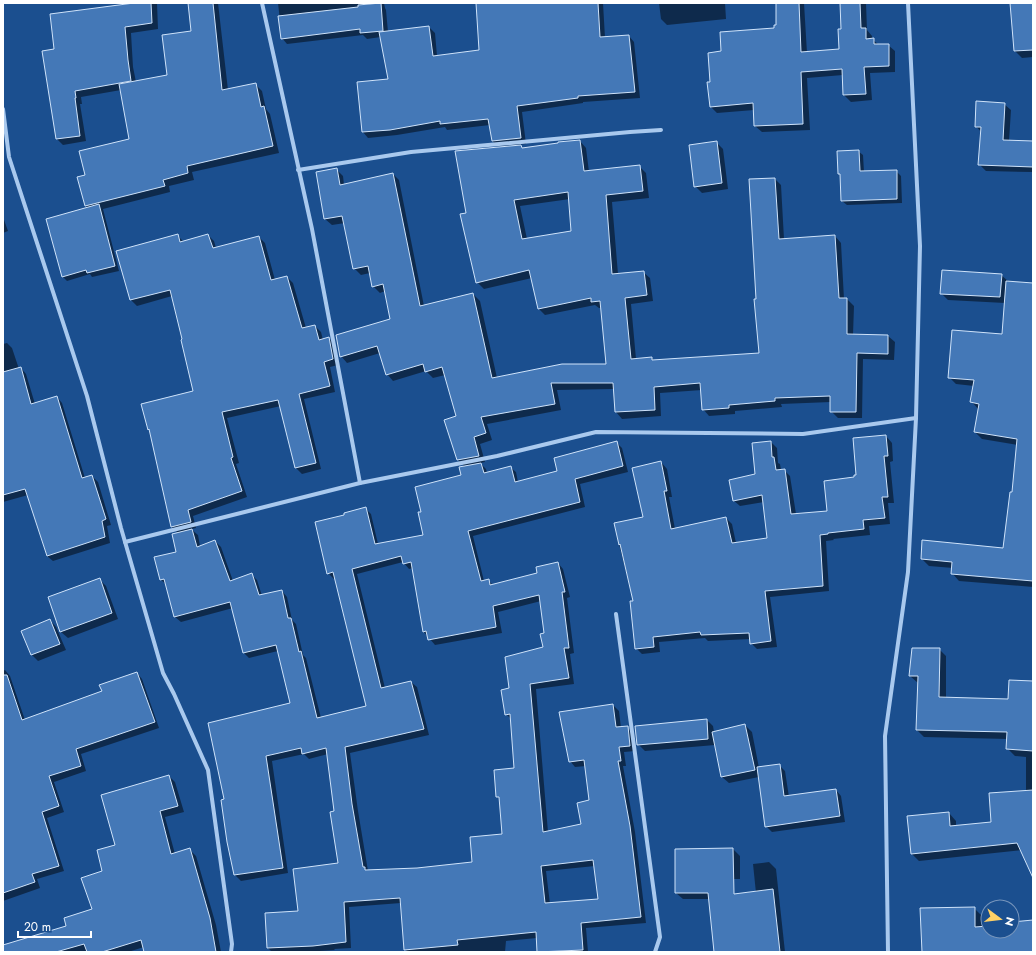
<svg xmlns="http://www.w3.org/2000/svg" width="1036" height="955" viewBox="0 0 1036 955" font-family="Jost,sans-serif">
	<rect width="100%" height="100%" fill="#1b4f8f"/>
	<g fill="#0007" fill-rule="evenodd">
		<path d="M127 3H157L158 29 131 33 133 67 136 82 168 76 192 32 189 3H218L228 90 255 84 262 91 266 109 270 114 279 153 192 172 194 180 169 186 170 192 103 209 119 271 92 277 90 274 67 281 63 277 48 220 88 208 86 206V175L130 140 121 90 81 97 82 104H80L86 141 63 145 57 139 56 50 127 5Z"/>
		<path d="M278 3H384L385 8 386 10 388 32 429 27 435 33 437 56 480 50 477 3H603L605 38 629 36 634 42 640 98 583 102V103L522 112 526 144 498 146 492 141 490 125 447 130 445 127 397 135 368 138 363 132 358 83 389 79 381 37 367 39 363 35 287 44 282 38Z"/>
		<path d="M659 3H725L726 19 667 25 661 19Z"/>
		<path d="M777 3H804L807 53 840 50 842 30 841 3H866L867 30 872 36V39L879 45H888L895 51V72L870 73 872 100 851 102 844 95 843 75 807 78 810 130 762 132 755 126 754 110 717 113 710 106 711 83 722 52 775 29 777 26Z"/>
		<path d="M1011 3H1033V57L1022 58 1015 51Z"/>
		<path d="M1004 104 1011 110 1009 141 1033 142V172L986 171 980 165 981 132 976 126Z"/>
		<path d="M580 141 586 148 589 172 639 166 646 173 649 198 612 202 618 274 643 272 650 278 653 301 631 304 636 359 652 358 654 361 760 354 757 300 775 179 781 185 784 239 835 236 841 243 844 299H847L854 306 853 335 888 336 895 342 894 360 863 359 862 418H838L831 411V402L781 404 782 407 735 411V414L709 416 703 409 702 390 660 393 661 416 622 419 616 412 614 389 557 390 561 410 487 424 492 440 480 444 485 462 480 463 486 469 487 473 510 467 516 472 518 482 559 472 616 442 622 448 628 472 580 484 585 507 473 536 484 581 488 580 493 585 538 574 558 563 563 569 570 597 567 598 574 653 570 654 574 684 536 689 548 832 582 825 590 801 586 766 575 767 570 761 613 705 619 711 621 728 627 727 633 733 635 751 624 752 626 766H623L635 832 646 923 586 928 588 952H538L537 938 506 941 505 952H408L405 949 401 903 349 907 351 948 334 949 335 950 304 952H272L268 948 266 914 299 912 339 863 335 812 328 754 309 759 304 754 272 761 288 873 241 881 235 875 228 841 226 800 291 704 278 651 249 658 244 653 233 608 181 622 175 617 167 585 161 580 177 553 178 533 171 526 151 431 149 429 194 392 183 340 172 296 137 306 131 300 118 251 177 235 184 242 208 235 214 241 216 248 259 237 265 243 275 280 287 277 293 283 306 328 315 326 321 332 323 340 329 338 334 344 338 365 330 367 335 392 304 399 321 469 302 474 296 468 281 406 227 418 239 463 236 464 247 497 193 516 196 528 191 529 198 535 200 546 215 541 221 547 233 581 252 575 257 580 262 596 282 591 287 597 292 620 296 624 303 655 306 658 321 718 367 707 335 578 334 579 328 573 345 515 365 508 371 514 378 544 424 536 422 512 462 476 465 467 458 460 457 417 445 375 433 378 426 371 393 381 387 374 380 353 347 363 341 356 391 319 385 291 380 293 373 286 370 273 361 275 354 268 345 223 332 225 325 219 336 169 343 176 344 185 393 174 399 180 424 306 473 294 480 301 497 378 607 365 601 308H599L595 305 545 315 539 309 532 278 484 289 477 282 468 214 521 146 523 149ZM570 199 572 232 527 239 520 206ZM403 562 409 569 413 568 423 631 435 645 502 633 498 612 541 601 545 634 544 648 511 689 506 714 511 719 515 769 497 796 500 799 503 835 473 863 417 869 368 871 358 811 350 753 429 735 417 687 411 682 385 688 357 574ZM595 866 600 900 550 904 546 871Z"/>
		<path d="M716 142 723 149 728 189 702 193 695 186Z"/>
		<path d="M858 151 863 155 864 172 896 171 901 176 902 203 847 205 842 201V176L839 173Z"/>
		<path d="M3 217 8 231 3 233Z"/>
		<path d="M1001 275 1008 281 1033 284V587L959 581 952 573 953 568 929 566 922 559 1004 549 1013 493 1018 445 982 439 975 432 979 410 972 402 974 386 956 384 949 377 1002 335 1005 303 948 300 941 293Z"/>
		<path d="M7 343 12 348 19 369 21 368 26 374 35 404 57 397 62 403 85 478 92 476 98 482 111 525 107 526 110 543 53 561 47 556 28 495 3 502V344Z"/>
		<path d="M886 436 892 443 893 461 890 462 894 503H888L890 524 869 526 870 535 833 539 834 540 826 541 829 591 770 597 777 647 757 649 751 643V639L708 641 705 638 659 642 660 652 642 654 636 648 634 602 619 544 644 518 661 462 667 469 672 497H669L675 529 726 518 732 524 736 543 768 539 764 502 740 506 733 500 756 475 771 442 777 448 778 463 780 464 781 470H784L790 476 796 514 828 512 856 478Z"/>
		<path d="M99 579 106 586 118 619 68 638 61 632 49 598Z"/>
		<path d="M50 620 56 627 66 650 38 661 32 655Z"/>
		<path d="M939 649 946 656V698L1009 700 1033 682V854L1022 850 919 861 912 854 949 813 956 821V826L992 823 1026 791V757L1015 756 1008 749V739L924 737 917 730 918 683 910 676Z"/>
		<path d="M5 670 10 676 25 720 103 692 137 673 142 679 159 728 81 754 86 771 54 782 64 812 47 818 64 871 37 879 40 888 3 901V671Z"/>
		<path d="M707 720 713 726 714 732 745 725 752 732 759 768 779 765 785 771 789 797 836 790 841 796 845 822 772 832 766 826 759 777 729 783 722 777 715 745 645 751 638 744Z"/>
		<path d="M169 776 175 782 184 812 165 817 175 854 190 850 196 856 216 925 221 952H145L144 947 128 952H88L87 951 83 952H8L67 926 94 910 103 872 116 846Z"/>
		<path d="M733 849 740 856V879H730L731 899H683L676 893Z"/>
		<path d="M769 862 776 869 785 952 762 951 753 864Z"/>
		<path d="M974 908 981 915 982 928 988 927V931H1012V923L1033 921V952H922L921 909Z"/>
	</g>
	<g fill="#4478b7" stroke="#cfe3fa" fill-rule="evenodd">
		<path d="M134 3H151L152 23 125 27 128 60 131 81 75 91 76 98H75L80 136 56 139 42 51 54 49 50 14Z"/>
		<path d="M188 3H213L222 90 256 83 261 107 264 106 273 146 187 166 188 173 163 180 165 186 85 206 77 177 85 175 79 151 129 139 119 84 167 75 162 35 191 31Z"/>
		<path d="M381 3 383 31 360 33V29L281 39 278 16 358 7V5Z"/>
		<path d="M476 3H598L600 37 629 35 635 92 578 96V98L517 106 521 138 492 141 488 119 440 124V121L390 130 362 132 357 82 388 79 379 32 429 26 433 56 479 50Z"/>
		<path d="M776 3H799L801 52 839 49 838 29H841L840 3H860L861 28H866V39L874 38V44H889V66L864 67 866 94 843 95 842 69 801 72 803 124 754 126 753 103 710 107 707 82H710L708 53 721 51 720 32 774 28V25H776Z"/>
		<path d="M1010 3H1033V50L1014 51Z"/>
		<path d="M976 101 1005 103 1003 140 1033 141V167L978 165 981 127H975Z"/>
		<path d="M580 140 584 171 640 165 643 191 606 195 612 274 644 271 647 295 625 298 631 359 652 357V360L759 353 754 299H756L749 179 775 178 779 239 835 235 839 298H847V334L888 335V354L857 353 856 412H830V396L775 398V401L729 405V408L702 410 700 383 654 387 655 410 615 412 613 383H551L555 404 481 417 486 433 474 437 479 456 457 460 444 420 456 416 442 367 425 372 423 364 386 375 377 346 340 357 336 335 390 319 383 284 372 287 368 266 353 269 342 216 324 219 316 172 337 168 340 185 393 173 420 306 473 293 492 378 562 364H606L600 301 591 302V298L538 309 529 270 476 283 460 214 466 213 455 151 521 145 522 148 558 143V142ZM568 192 571 231 522 239 514 200Z"/>
		<path d="M717 141 722 183 694 187 689 145Z"/>
		<path d="M859 150 860 171 897 170V199L841 201 840 174H838L837 151Z"/>
		<path d="M99 204 115 266 87 273 86 270 62 277 46 219Z"/>
		<path d="M178 234 180 242 208 234 213 248 259 236 271 280 287 276 302 328 315 325 319 340 329 337 333 359 324 362 330 386 299 394 316 463 295 468 278 400 222 412 233 457 231 458 242 491 188 510 191 522 171 527 149 429 148 430 141 404 193 391 181 340 182 339 170 290 130 300 116 251Z"/>
		<path d="M942 270 1002 274 1000 297 940 294Z"/>
		<path d="M1006 281 1033 283V581L951 574 952 562 921 559 922 540 1003 548 1010 492H1012L1017 439 974 432 979 404 970 402 974 380 948 378 952 330 1002 334Z"/>
		<path d="M21 367 31 404 57 396 82 478 92 475 106 519 102 521 105 537 47 556 25 489 3 495V372Z"/>
		<path d="M886 435 888 456H884L888 497H882L885 518 863 520 864 529 828 533V534L820 535 823 586 765 591 771 641 750 644 749 633 701 635 700 632 653 637 654 647 635 649 630 601H633L620 544 619 545 614 523 643 517 632 468 661 461 667 491H664L671 529 726 517 732 543 767 538 762 495 733 501 729 480 755 474 752 443 771 441 772 457H774L776 470 785 469 791 514 827 511 824 481 854 477V475H856L853 438Z"/>
		<path d="M617 441 623 466 575 479 580 502 468 531 481 581 489 579 490 585 537 573 536 567 558 562 565 592H562L569 648H564L569 678 530 684 543 832 581 824 577 803 589 800 584 760 569 762 559 712 613 704 616 727 628 726 630 746 619 747 621 761H618L630 826 641 917 581 923 583 950 537 952 536 932 457 940 458 945 404 950 400 898 344 902 346 942 313 946 267 948 265 913 298 911 293 869 338 863 330 812 334 811 326 748 302 754 301 748 266 756 283 868 234 875 227 842 221 800 224 799 208 723 290 703 276 645 243 653 230 602 174 617 164 579 160 580 154 557 176 552 172 534 192 529 197 547 215 540 230 581 252 573 259 595 282 590 288 618H291L299 652 301 651 317 718 366 706 333 572 327 574 315 522 344 515V513L366 507 375 544 423 535 418 512H421L415 487 461 475 459 467 481 463 484 473 511 466 515 482 557 471 554 458ZM401 556 403 564 411 562 423 632 426 631 428 640 496 627 493 606 539 595 544 633 540 634 543 647 505 657 509 688 501 690 505 715 510 714 514 768 494 770 496 797H499L502 834 470 837 472 862 417 868 365 870V867H363L352 804 345 747 424 729 411 681 381 688 352 569ZM593 860 598 899 545 903 541 866Z"/>
		<path d="M100 578 112 613 60 632 48 597Z"/>
		<path d="M50 619 60 644 31 655 21 631Z"/>
		<path d="M912 648H940L939 697 1008 699 1009 680 1033 681V751L1006 749 1007 732 916 730 918 676H909Z"/>
		<path d="M137 672 155 722 76 749 81 766 49 776 59 806 42 812 59 866 32 874 35 882 3 893V675H7L22 720 102 691 99 685Z"/>
		<path d="M707 719 708 739 637 745 635 726Z"/>
		<path d="M745 724 755 770 721 777 712 732Z"/>
		<path d="M780 764 784 796 836 789 840 816 765 827 757 767Z"/>
		<path d="M169 775 178 806 160 811 171 854 190 848 210 918 216 952H144L141 940 102 952H87L84 944 56 952H3V945L66 926 64 918 92 909 81 878 102 871 97 850 115 845 101 795Z"/>
		<path d="M1033 790V878L1017 843 911 854 907 816 949 812 950 826 991 822 989 793Z"/>
		<path d="M733 848 734 894 773 889 780 952H714L708 893H675V849Z"/>
		<path d="M975 907V927L988 926V931H1012V922L1033 920V952H922L920 908Z"/>
	</g>
	<g fill="none" stroke-linecap="round" stroke-linejoin="round">
		<g stroke="#a9c9ee" stroke-width="4">
			<path d="M262 3 312 229 360 483"/>
			<path d="M3 109 9 157 87 396 121 528 163 673 174 694 208 770 232 944 231 952"/>
			<path d="M298 170 411 152 630 132 661 130"/>
			<path d="M125 542 360 483 497 456 596 432 803 434 916 418"/>
			<path d="M616 614 660 937 655 952"/>
			<path d="M888 952 885 736 908 572 916 418 920 246 908 3"/>
		</g>
	</g>
	<rect width="1036" height="955" fill="none" stroke="#ffffff" stroke-width="8"/>
	<g transform="translate(1000 919) rotate(105)"><circle r="19" fill="#1b4f8f" stroke="#7695bc"/>
	<path d="M0-3L7 15L0 10L-7 15Z" fill="#ffd166"/>
	<text y="-6" font-size="11" font-weight="bold" text-anchor="middle" fill="#ffffff">N</text>
	</g>
	<path d="M18 931v6h73v-6" fill="none" stroke="#ffffff" stroke-width="2"/>
	<text x="24" y="931" font-size="12" fill="#ffffff" stroke="#1b4f8f" stroke-width="3" paint-order="stroke">20 m</text>
</svg>
